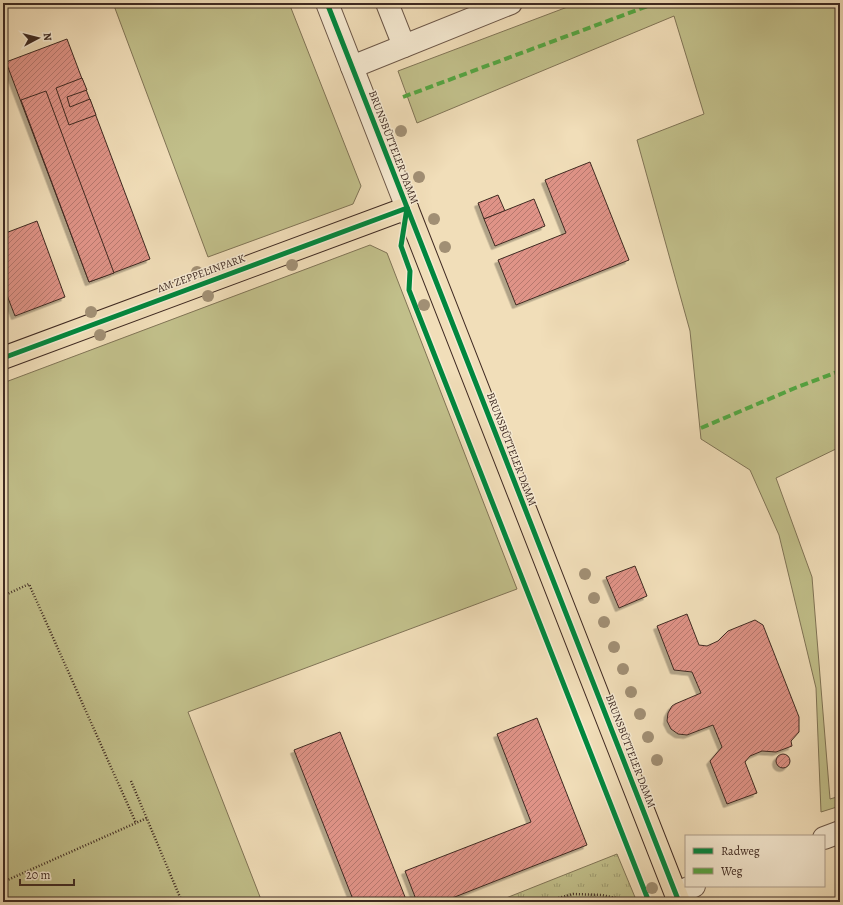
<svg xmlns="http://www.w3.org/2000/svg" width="843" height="905" viewBox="0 0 843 905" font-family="Alegreya,serif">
	<defs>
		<pattern id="park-tufts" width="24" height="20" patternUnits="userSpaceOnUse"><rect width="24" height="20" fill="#c1bf8a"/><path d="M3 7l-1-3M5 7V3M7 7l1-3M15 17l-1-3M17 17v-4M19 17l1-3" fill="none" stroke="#9e9b70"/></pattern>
		<pattern id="building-hatch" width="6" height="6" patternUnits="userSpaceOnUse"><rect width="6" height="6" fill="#df9387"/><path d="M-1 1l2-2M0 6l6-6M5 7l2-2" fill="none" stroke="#b6786e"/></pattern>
		<filter id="shadow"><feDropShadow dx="-3.5" dy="3.5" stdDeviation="0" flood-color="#0004"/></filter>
	</defs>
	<rect width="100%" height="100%" fill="#f1deb9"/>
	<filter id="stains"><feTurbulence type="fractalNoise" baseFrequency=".005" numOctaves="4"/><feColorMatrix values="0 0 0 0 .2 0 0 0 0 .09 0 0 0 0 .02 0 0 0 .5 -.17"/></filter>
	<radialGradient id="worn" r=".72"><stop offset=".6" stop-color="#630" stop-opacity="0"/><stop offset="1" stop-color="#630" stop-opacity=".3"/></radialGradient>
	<g fill="#c1bf8a" stroke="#807456">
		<path d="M113 3H289L361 186 353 204 208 257Z"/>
		<path d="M578 3H840V447L776 478 812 577 830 799 840 796V806L821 812 816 688 779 535 750 470 701 439 690 331 637 140 704 114 674 16 417 123 398 71Z"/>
		<path d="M370 245 387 253 517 589 188 712 262 902H3V383Z"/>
	</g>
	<path fill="url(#park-tufts)" stroke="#807456" d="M617 854 637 902H496Z"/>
	<g fill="url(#building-hatch)" stroke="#3f2a22" filter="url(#shadow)">
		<path d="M67 39 150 259 89 282 6 62Z"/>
		<path d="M82 78 87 90 67 97 70 107 90 99 96 115 69 125 56 88Z"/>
		<path d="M46 91 114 273 89 282 21 100Z"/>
		<path d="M590 162 629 260 516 305 498 260 566 233 545 180Z"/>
		<path d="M498 195 505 211 484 219 478 203Z"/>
		<path d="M534 199 545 226 495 246 484 219Z"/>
		<path d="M37 221 65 297 15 316 3 285V234Z"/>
		<path d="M635 566 647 596 619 608 606 577Z"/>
		<path d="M687 614 699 645 707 646 718 641 728 631 755 620 763 625 799 717V732L791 741 792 746 776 752 762 751 750 756 745 762 757 793 727 804 710 761 722 747 713 725 687 735 678 734 671 729 667 721 668 713 672 706 675 704 701 693 692 672 674 670 657 626Z"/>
		<path d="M537 718 587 845 442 902H417L405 871 531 822 497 734Z"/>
		<path d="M340 732 407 902H354L294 750Z"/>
		<circle cx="783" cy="761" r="7"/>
	</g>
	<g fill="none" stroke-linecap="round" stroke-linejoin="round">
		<g stroke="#6c5748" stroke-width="24">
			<g id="minor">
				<path d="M327 3 407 208"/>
				<path d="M387 3 404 46"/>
				<path d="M352 67 511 3"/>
				<path d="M824 838 840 832"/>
				<path d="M676 893 694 886"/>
			</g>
		</g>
		<g stroke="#3f2a22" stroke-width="24">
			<path id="major" d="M3 358 407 208 679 902"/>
		</g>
		<g stroke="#3f2a22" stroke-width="2.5" stroke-dasharray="1 2" stroke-linecap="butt">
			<path d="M3 596 29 584 136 823"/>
			<path d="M131 781 182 902"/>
			<path d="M3 882 147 818"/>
			<path d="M544 902 573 894 602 895 633 902"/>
		</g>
		<use href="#minor" stroke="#f6ead2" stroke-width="22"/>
		<use href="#major" stroke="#f1deb9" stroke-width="22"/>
		<g stroke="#54a441" stroke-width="4" stroke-dasharray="8 4" stroke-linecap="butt">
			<path d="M403 97 656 3"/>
			<path d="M701 428 795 388 840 371"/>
		</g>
		<g stroke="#f6ead2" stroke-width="8">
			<g id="cycleway">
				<path d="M327 3 679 902"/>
				<path d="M407 208 401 246 410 271 409 290 649 902"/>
				<path d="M3 358 407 208"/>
			</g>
		</g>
		<use href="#cycleway" stroke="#00873e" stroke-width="5"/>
	</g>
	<g fill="#a18f74">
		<circle cx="401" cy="131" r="6"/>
		<circle cx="419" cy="177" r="6"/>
		<circle cx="434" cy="219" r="6"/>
		<circle cx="445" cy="247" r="6"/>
		<circle cx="292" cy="265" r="6"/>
		<circle cx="197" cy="272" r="6"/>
		<circle cx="208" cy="296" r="6"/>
		<circle cx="424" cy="305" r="6"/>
		<circle cx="91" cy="312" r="6"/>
		<circle cx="100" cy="335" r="6"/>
		<circle cx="585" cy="574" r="6"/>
		<circle cx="594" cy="598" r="6"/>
		<circle cx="604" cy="622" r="6"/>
		<circle cx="614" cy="647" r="6"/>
		<circle cx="623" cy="669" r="6"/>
		<circle cx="631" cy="692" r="6"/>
		<circle cx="640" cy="714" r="6"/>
		<circle cx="648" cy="737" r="6"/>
		<circle cx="657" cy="760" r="6"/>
		<circle cx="652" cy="888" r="6"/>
	</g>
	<g text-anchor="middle" stroke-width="3" stroke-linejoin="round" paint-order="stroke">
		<g font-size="11" fill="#3f2a22" stroke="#f6ead2">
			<text transform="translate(394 147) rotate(69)" y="4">BRUNSBÜTTELER DAMM</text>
			<text transform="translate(201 273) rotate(-20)" y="4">AM ZEPPELINPARK</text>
			<text transform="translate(512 449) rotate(69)" y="4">BRUNSBÜTTELER DAMM</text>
			<text transform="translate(631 751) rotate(69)" y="4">BRUNSBÜTTELER DAMM</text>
		</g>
	</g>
	<rect width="843" height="905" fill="none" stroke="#f1deb9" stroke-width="16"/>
	<rect x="4" y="4" width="835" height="897" fill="none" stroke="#3f2a22" stroke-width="2"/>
	<rect x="8" y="8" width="827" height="889" fill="none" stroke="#3f2a22"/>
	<rect x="685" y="835" width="140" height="52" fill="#f6ead2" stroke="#ad9d8c"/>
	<rect x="693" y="848" width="20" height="6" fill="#00873e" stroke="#ad9d8c"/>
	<text x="721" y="855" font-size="12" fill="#3f2a22">Radweg</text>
	<rect x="693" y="868" width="20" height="6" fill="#54a441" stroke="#ad9d8c"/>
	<text x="721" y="875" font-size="12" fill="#3f2a22">Weg</text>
	<g transform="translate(38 38) rotate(83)" stroke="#f6ead2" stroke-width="3" paint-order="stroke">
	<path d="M0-3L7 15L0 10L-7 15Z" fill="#3f2a22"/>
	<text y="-6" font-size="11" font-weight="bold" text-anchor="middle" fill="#3f2a22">N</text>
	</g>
	<path d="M20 879v6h54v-6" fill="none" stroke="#3f2a22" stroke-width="2"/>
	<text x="26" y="879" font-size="12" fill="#3f2a22" stroke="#f6ead2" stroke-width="3" paint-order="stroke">20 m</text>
	<rect width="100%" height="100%" filter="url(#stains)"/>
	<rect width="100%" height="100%" fill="url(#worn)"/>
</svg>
